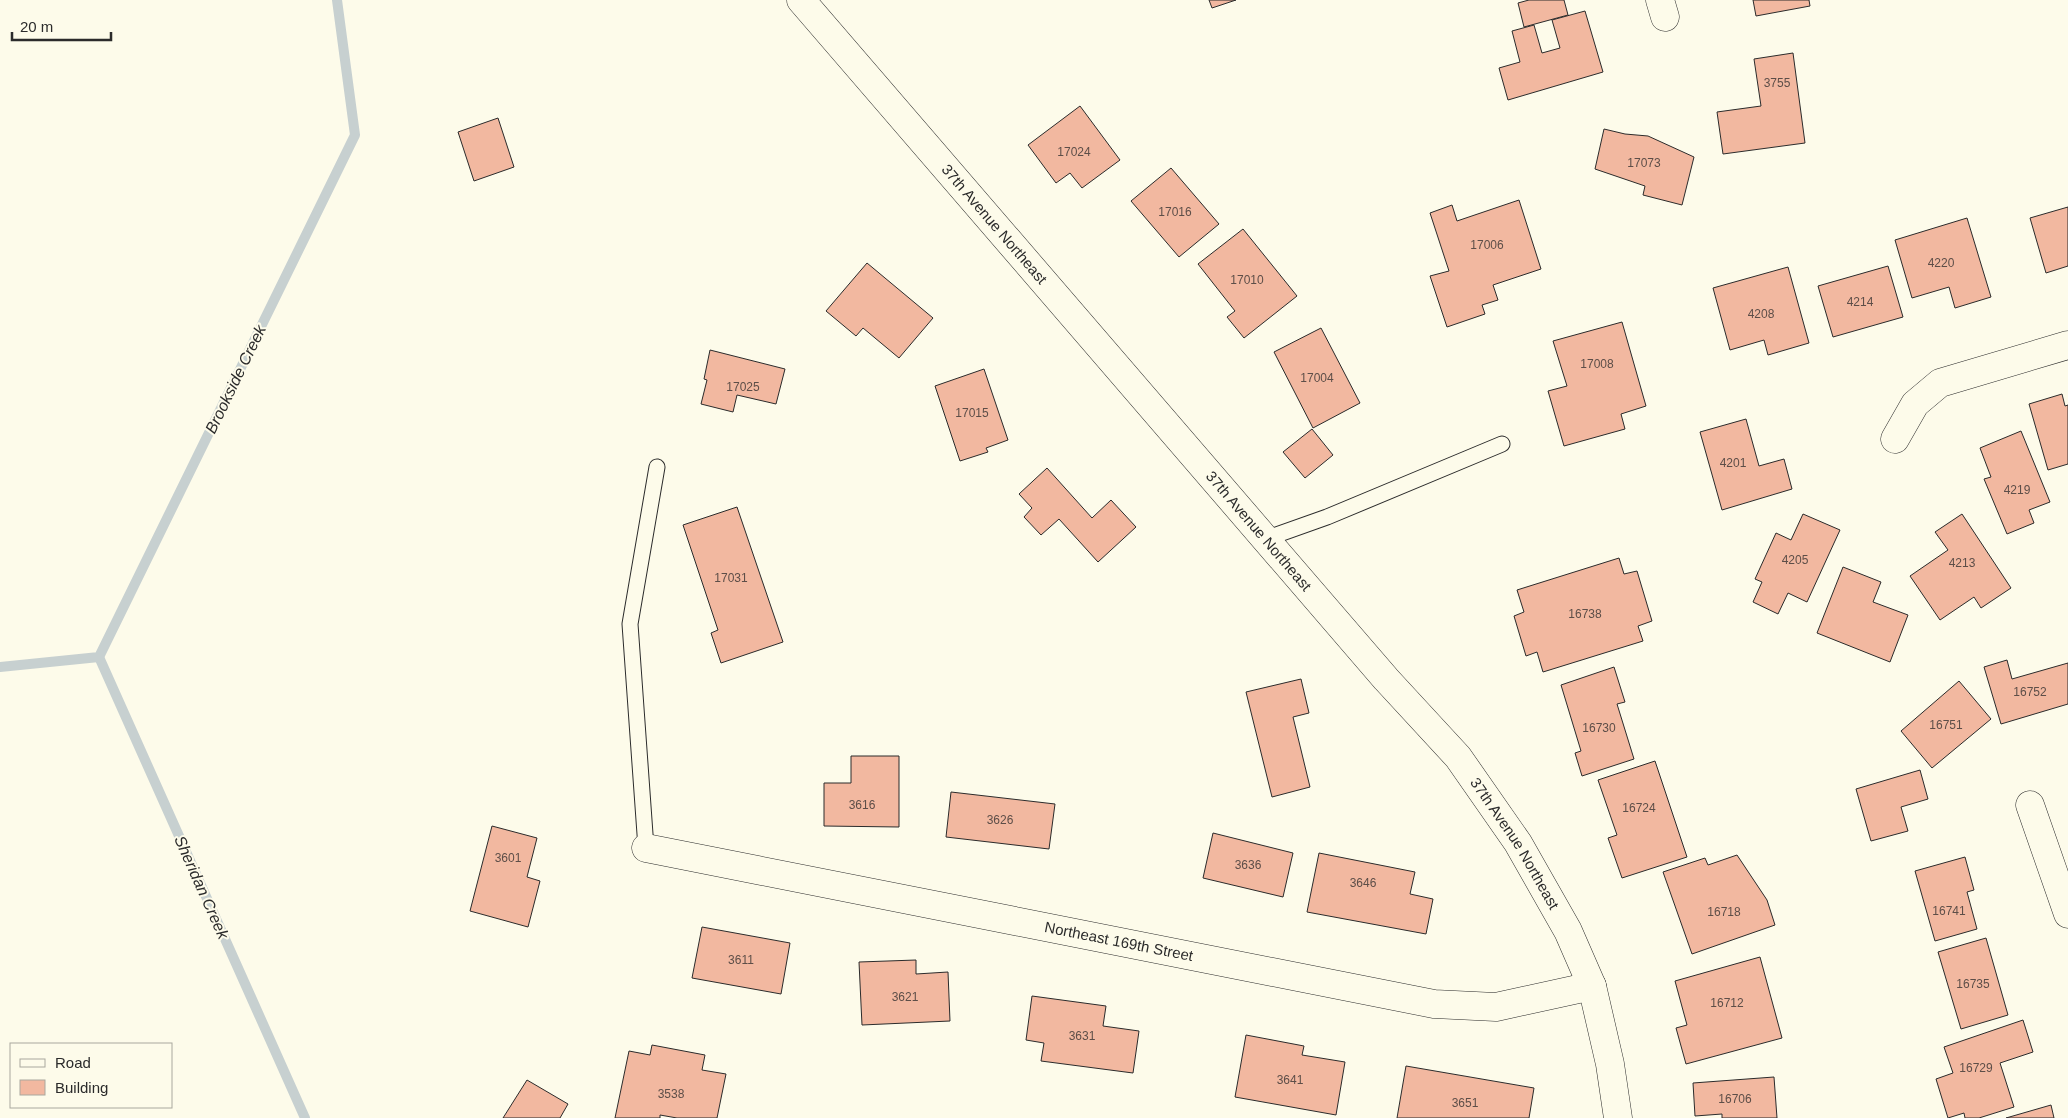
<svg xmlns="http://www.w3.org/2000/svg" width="2068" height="1118" viewBox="0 0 2068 1118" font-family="Arial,sans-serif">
	<rect width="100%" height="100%" fill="#fdfbea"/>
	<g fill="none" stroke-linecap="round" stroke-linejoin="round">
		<g stroke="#c7d0d0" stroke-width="10">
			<path d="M99 657 305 1118"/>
			<path d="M0 667 99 657 355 135 337 0"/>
		</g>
	</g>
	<g fill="#f2b8a0" stroke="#2b2b2b">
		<path d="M1209 0H1236L1212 8Z"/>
		<path d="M1529 0H1564L1568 15 1524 27 1518 3Z"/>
		<path d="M1753 0H1809L1810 6 1756 16Z"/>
		<path d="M1585 11 1603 72 1508 100 1499 68 1520 62 1512 31 1534 25 1542 53 1560 48 1552 20Z"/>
		<path d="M1793 53 1805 143 1723 154 1717 112 1761 106 1754 59Z"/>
		<path d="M1080 106 1120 160 1082 188 1070 173 1056 183 1028 145Z"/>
		<path d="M498 118 514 167 474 181 458 132Z"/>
		<path d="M1604 129 1625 134 1648 136 1694 157 1682 205 1643 195 1645 186 1595 169Z"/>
		<path d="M1171 168 1219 224 1179 257 1131 201Z"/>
		<path d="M1519 200 1541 269 1493 285 1498 300 1482 305 1485 314 1447 327 1430 276 1449 271 1430 213 1452 205 1457 221Z"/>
		<path d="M2068 207V266L2046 273 2030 218Z"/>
		<path d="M1967 218 1991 297 1955 308 1949 287 1912 298 1895 240Z"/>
		<path d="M1243 229 1297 296 1244 338 1227 317 1235 311 1198 264Z"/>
		<path d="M867 263 933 318 899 358 863 328 856 336 826 311Z"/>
		<path d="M1888 266 1903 317 1833 337 1818 286Z"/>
		<path d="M1788 267 1809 343 1768 355 1764 340 1730 350 1713 288Z"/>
		<path d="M1622 322 1646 406 1621 414 1625 429 1564 446 1548 391 1567 386 1553 341Z"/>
		<path d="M1321 328 1360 403 1313 428 1274 352Z"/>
		<path d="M710 350 785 369 776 404 737 395 733 412 701 404 707 380 704 379Z"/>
		<path d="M984 369 1008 440 986 448 988 452 960 461 935 386Z"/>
		<path d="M2062 394 2065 406 2068 405V464L2048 470 2029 404Z"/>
		<path d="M1746 419 1759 466 1784 459 1792 489 1722 510 1700 432Z"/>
		<path d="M1312 429 1333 455 1305 478 1283 452Z"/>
		<path d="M2021 431 2050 502 2029 510 2034 523 2007 534 1984 479 1991 477 1980 448Z"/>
		<path d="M1047 468 1092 518 1111 500 1136 527 1098 562 1059 519 1041 535 1024 517 1032 508 1019 494Z"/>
		<path d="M737 507 783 642 721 663 711 633 718 630 683 525Z"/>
		<path d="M1803 514 1840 530 1807 602 1788 593 1778 614 1753 602 1762 582 1755 579 1776 533 1791 540Z"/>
		<path d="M1962 514 2011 588 1981 608 1974 597 1940 620 1910 576 1948 550 1935 532Z"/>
		<path d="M1619 558 1624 574 1637 571 1652 621 1638 626 1643 641 1543 672 1537 652 1526 656 1514 616 1524 612 1517 590Z"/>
		<path d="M1843 567 1881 582 1873 602 1908 615 1890 662 1817 633Z"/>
		<path d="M2007 660 2012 679 2068 663V704L2001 724 1984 667Z"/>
		<path d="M1614 667 1625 702 1617 704 1634 759 1582 776 1575 753 1581 751 1561 685Z"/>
		<path d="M1301 679 1309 713 1293 717 1310 787 1272 797 1246 692Z"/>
		<path d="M1959 681 1991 719 1932 768 1901 731Z"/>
		<path d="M851 756H899V827L824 826V783H851Z"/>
		<path d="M1655 761 1687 857 1622 878 1608 838 1617 835 1598 780Z"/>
		<path d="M1920 770 1928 799 1901 807 1908 831 1871 841 1856 789Z"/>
		<path d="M951 792 1055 804 1049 849 946 837Z"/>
		<path d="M492 826 537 838 527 877 540 881 528 927 470 911Z"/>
		<path d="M1213 833 1293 853 1283 897 1203 878Z"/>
		<path d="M1319 853 1415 872 1410 894 1433 899 1426 934 1307 912Z"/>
		<path d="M1737 855 1767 900 1775 925 1692 954 1663 872 1705 858 1708 865Z"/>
		<path d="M1965 857 1974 890 1967 892 1977 929 1935 941 1915 871Z"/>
		<path d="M702 927 790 943 781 994 692 978Z"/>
		<path d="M1986 938 2008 1015 1961 1029 1938 952Z"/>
		<path d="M1760 957 1782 1038 1686 1064 1676 1028 1687 1025 1675 981Z"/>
		<path d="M916 960V974L948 972 950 1021 862 1025 859 962Z"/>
		<path d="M1032 996 1106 1006 1103 1026 1139 1031 1133 1073 1041 1061 1044 1043 1026 1040Z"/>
		<path d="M2023 1020 2033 1052 2000 1063 2014 1107 1979 1118H1965L1964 1113 1948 1118 1936 1079 1953 1073 1944 1047Z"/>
		<path d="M1246 1035 1304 1046 1302 1055 1345 1062 1336 1115 1235 1097Z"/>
		<path d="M652 1045 705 1055 702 1070 726 1074 717 1118H677L660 1115V1118H615L629 1051 650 1055Z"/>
		<path d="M1406 1066 1534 1088 1529 1118H1397Z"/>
		<path d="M1774 1077 1777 1118H1722V1114L1695 1116 1693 1083Z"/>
		<path d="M527 1080 568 1104 560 1118H503Z"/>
		<path d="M2051 1105 2054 1118H2006Z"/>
	</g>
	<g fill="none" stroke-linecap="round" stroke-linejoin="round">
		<g stroke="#2b2b2b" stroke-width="17">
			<g id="lane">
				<path d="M1265 539 1327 517 1502 444"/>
				<path d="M646 848 630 624 657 467"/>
			</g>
		</g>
		<g stroke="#2b2b2b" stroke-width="29">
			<g id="street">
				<path id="s1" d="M801 0 1386 679 1458 757 1518 843 1568 931 1592 986 1610 1064 1618 1118"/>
				<path d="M1660 0 1665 17"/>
				<path d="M1895 439 1915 404 1940 383 2068 345"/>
				<path d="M2030 805 2068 914"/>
				<path id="s2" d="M646 848 1434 1004 1496 1007 1592 986"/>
			</g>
		</g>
		<use href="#lane" stroke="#fdfbea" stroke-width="15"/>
		<use href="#street" stroke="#fdfbea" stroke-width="28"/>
	</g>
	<g text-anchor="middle" stroke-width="4" stroke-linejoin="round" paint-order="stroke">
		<g font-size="12" fill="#5d4e48">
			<text x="1777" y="87">3755</text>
			<text x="1074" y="156">17024</text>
			<text x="1644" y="167">17073</text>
			<text x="1175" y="216">17016</text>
			<text x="1487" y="249">17006</text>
			<text x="1941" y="267">4220</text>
			<text x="1247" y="284">17010</text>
			<text x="1860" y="306">4214</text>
			<text x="1761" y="318">4208</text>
			<text x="1597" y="368">17008</text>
			<text x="1317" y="382">17004</text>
			<text x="743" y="391">17025</text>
			<text x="972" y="417">17015</text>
			<text x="1733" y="467">4201</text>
			<text x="2017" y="494">4219</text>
			<text x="1795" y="564">4205</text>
			<text x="1962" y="567">4213</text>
			<text x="731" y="582">17031</text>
			<text x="1585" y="618">16738</text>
			<text x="2030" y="696">16752</text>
			<text x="1946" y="729">16751</text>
			<text x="1599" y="732">16730</text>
			<text x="862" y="809">3616</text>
			<text x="1639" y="812">16724</text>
			<text x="1000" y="824">3626</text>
			<text x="508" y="862">3601</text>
			<text x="1248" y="869">3636</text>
			<text x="1363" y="887">3646</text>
			<text x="1949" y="915">16741</text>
			<text x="1724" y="916">16718</text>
			<text x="741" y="964">3611</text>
			<text x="1973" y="988">16735</text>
			<text x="905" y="1001">3621</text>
			<text x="1727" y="1007">16712</text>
			<text x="1082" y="1040">3631</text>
			<text x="1976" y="1072">16729</text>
			<text x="1290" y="1084">3641</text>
			<text x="671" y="1098">3538</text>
			<text x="1735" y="1103">16706</text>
			<text x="1465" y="1107">3651</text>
		</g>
		<g font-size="15" fill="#2b2b2b" stroke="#fdfbea">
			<text dy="5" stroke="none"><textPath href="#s1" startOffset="296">37th Avenue Northeast</textPath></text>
			<text dy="5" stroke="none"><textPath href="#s1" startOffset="701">37th Avenue Northeast</textPath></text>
			<text dy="5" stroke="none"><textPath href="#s1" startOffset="1106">37th Avenue Northeast</textPath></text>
			<text dy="5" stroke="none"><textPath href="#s2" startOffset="482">Northeast 169th Street</textPath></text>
		</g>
		<g font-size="16" font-style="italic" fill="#2b2b2b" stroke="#fdfbea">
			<text transform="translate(235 379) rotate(-64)" y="6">Brookside Creek</text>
			<text transform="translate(202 887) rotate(66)" y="6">Sheridan Creek</text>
		</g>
	</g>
	<rect x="10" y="1043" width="162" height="65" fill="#fdfbea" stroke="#a9a89e"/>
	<rect x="20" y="1059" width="25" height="8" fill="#fdfbea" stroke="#a9a89e"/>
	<text x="55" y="1068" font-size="15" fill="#2b2b2b">Road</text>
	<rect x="20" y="1080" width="25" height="15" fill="#f2b8a0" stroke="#a9a89e"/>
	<text x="55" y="1093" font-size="15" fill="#2b2b2b">Building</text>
	<path d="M12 32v8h99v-8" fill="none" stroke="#2b2b2b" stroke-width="2.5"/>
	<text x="20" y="32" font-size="15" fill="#2b2b2b" stroke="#fdfbea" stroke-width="4" paint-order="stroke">20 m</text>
</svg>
